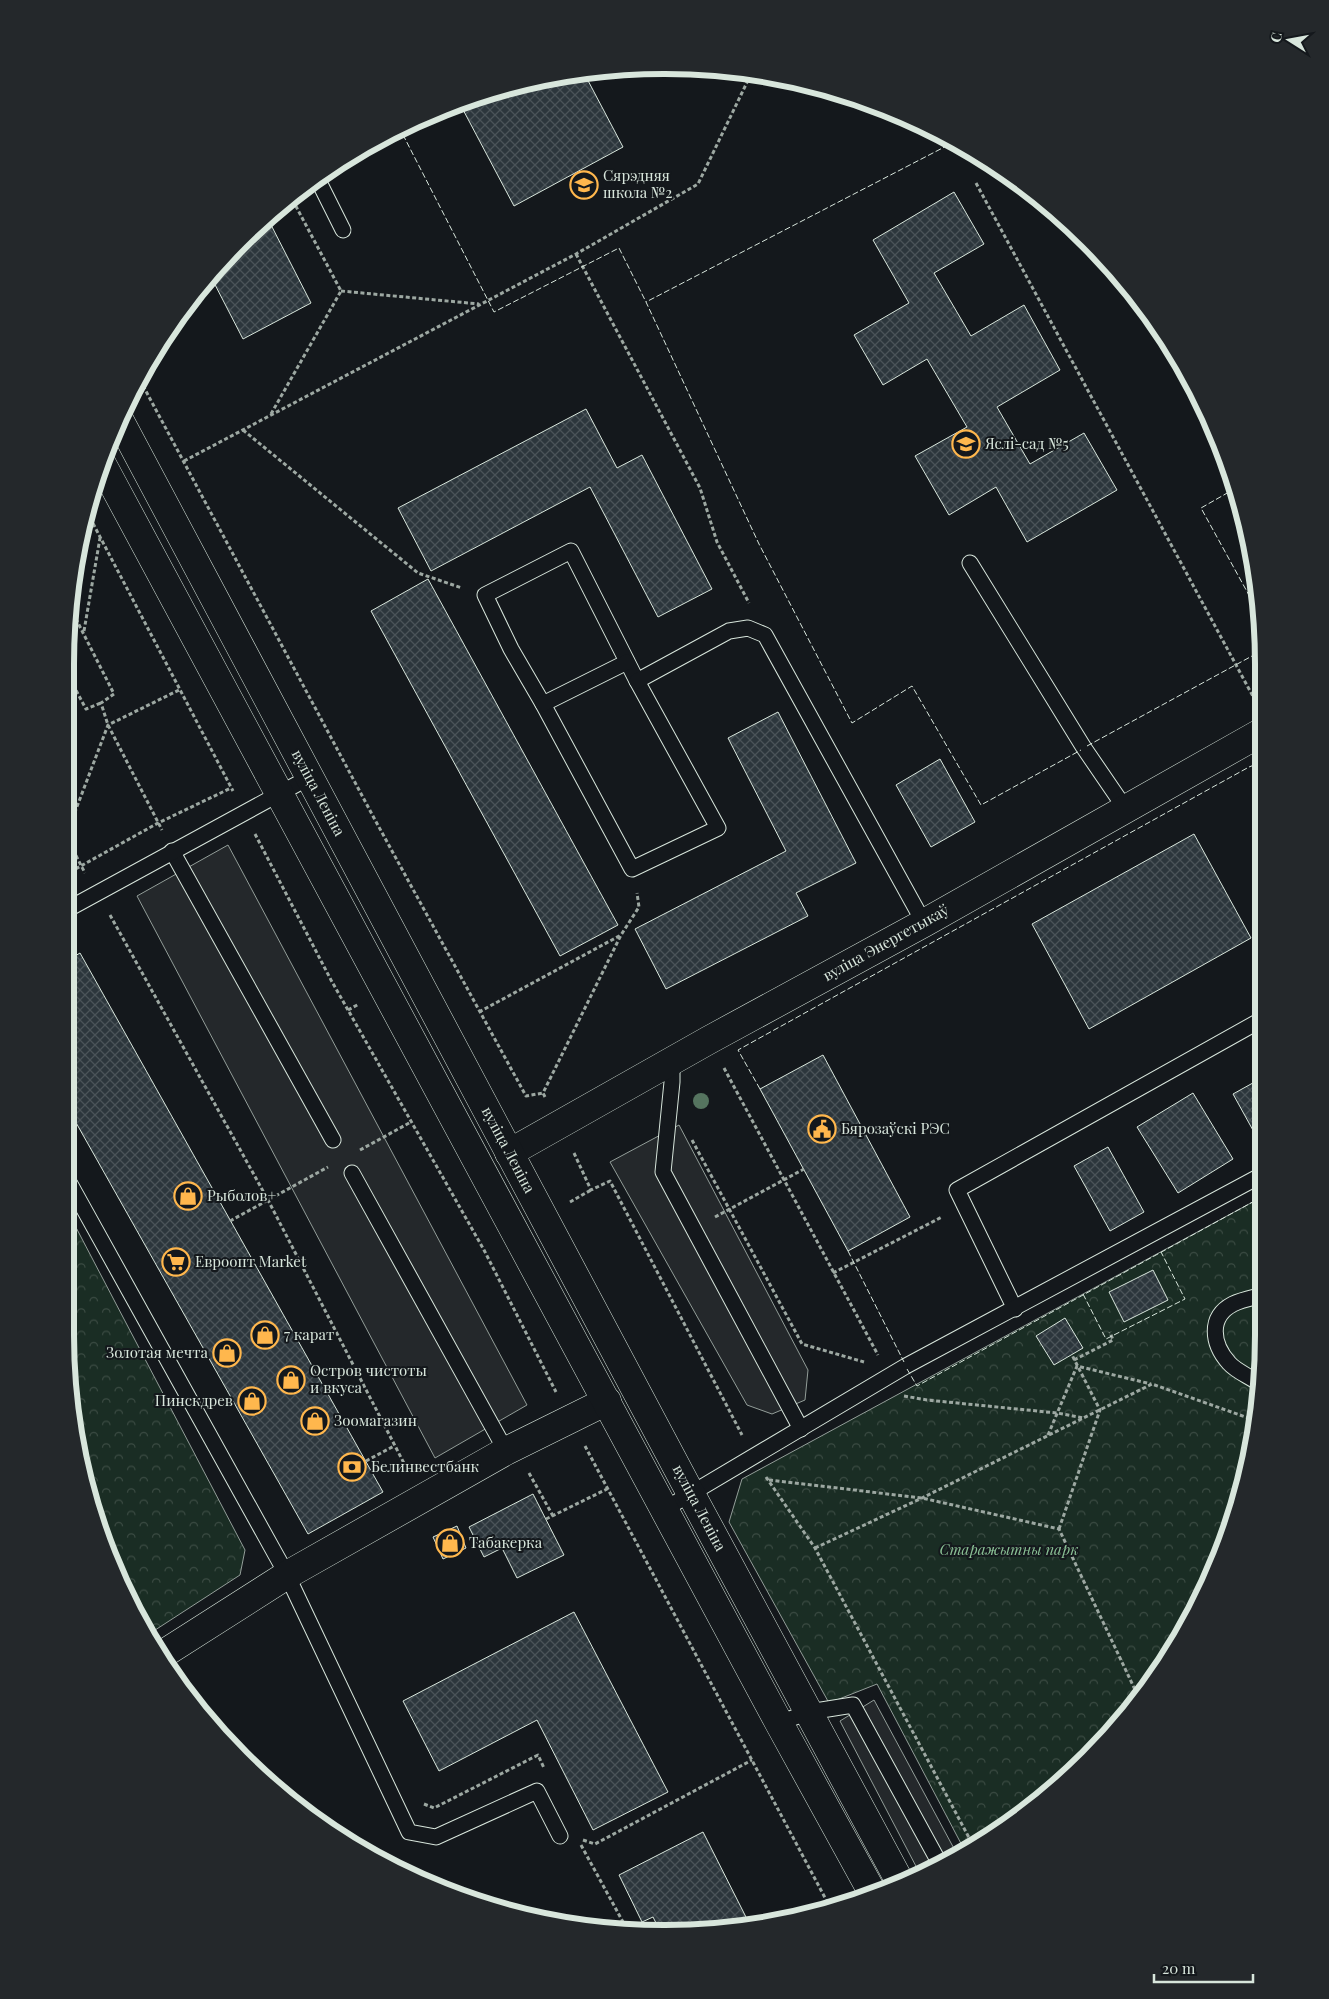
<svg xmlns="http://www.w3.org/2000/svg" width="1329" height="1999" viewBox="0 0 1329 1999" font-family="'Playfair Display',serif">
	<defs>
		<pattern id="forest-crowns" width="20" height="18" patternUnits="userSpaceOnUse" patternTransform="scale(1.25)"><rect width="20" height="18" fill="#1a2d24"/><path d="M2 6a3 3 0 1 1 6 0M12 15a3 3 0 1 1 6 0" fill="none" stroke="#3b4b43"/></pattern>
		<pattern id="building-cross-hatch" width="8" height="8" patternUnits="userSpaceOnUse" patternTransform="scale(1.25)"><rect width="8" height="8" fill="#2c363c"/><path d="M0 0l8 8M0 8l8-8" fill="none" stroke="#4a5358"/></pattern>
	</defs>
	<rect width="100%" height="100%" fill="#14181c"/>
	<g fill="url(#forest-crowns)" stroke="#939e99">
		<path d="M1260 1198 1259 1413 1232 1527 1202 1599 1115 1730 1060 1785 966 1853 877 1684 829 1703 729 1522 742 1479Z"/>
		<path d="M70 1216 245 1550 240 1575 149 1634 97 1527 70 1413Z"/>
	</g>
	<g fill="#24282b" stroke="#939e99">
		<path d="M228 845 527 1405 435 1458 137 896Z"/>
		<path d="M679 1125 808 1370 805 1400 772 1414 747 1405 610 1162Z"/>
		<path d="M874 1700 958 1856 919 1872 840 1721Z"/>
	</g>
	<g fill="url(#building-cross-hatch)" stroke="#d8e6dc">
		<path d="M584 73 623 147 514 206 460 104 510 85Z"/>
		<path d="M954 192 984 244 934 273 971 336 1024 305 1060 370 997 407 1030 464 1084 433 1117 490 1027 542 996 487 949 515 915 456 967 427 927 359 883 385 854 335 909 303 873 240Z"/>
		<path d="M268 219 311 303 243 339 210 275Z"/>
		<path d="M586 409 617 468 642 455 712 589 658 617 590 487 431 571 398 508Z"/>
		<path d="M428 579 618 925 560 956 371 611Z"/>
		<path d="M778 712 856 863 796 893 808 916 666 989 635 929 786 851 728 738Z"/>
		<path d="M940 759 975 822 931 847 896 785Z"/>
		<path d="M1194 834 1251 938 1089 1029 1032 924Z"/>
		<path d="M80 953 383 1492 308 1534 70 1112V959Z"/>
		<path d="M823 1055 910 1217 848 1251 760 1089Z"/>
		<path d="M1260 1079V1143L1233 1094Z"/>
		<path d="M1193 1093 1233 1159 1178 1193 1137 1127Z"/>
		<path d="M1108 1147 1144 1212 1110 1231 1074 1166Z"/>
		<path d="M1153 1270 1168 1300 1124 1322 1109 1292Z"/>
		<path d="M1065 1318 1083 1348 1054 1365 1036 1336Z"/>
		<path d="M533 1494 564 1555 517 1578 502 1548 484 1557 469 1527Z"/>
		<path d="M457 1526 466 1548 443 1559 433 1537Z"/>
		<path d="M574 1612 668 1792 593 1830 537 1720 439 1771 403 1701Z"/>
		<path d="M703 1832 750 1925 704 1933H661L653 1917 642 1922 619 1875Z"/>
	</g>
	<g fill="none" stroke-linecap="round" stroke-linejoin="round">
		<g stroke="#d8e6dc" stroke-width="17">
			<g id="lane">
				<path d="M317 178 343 230"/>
				<path d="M571 551 637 681 718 828 632 869 543 704 511 649 485 595Z"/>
				<path d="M970 563 1084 748 1125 808"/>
				<path d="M637 681 729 631 748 628 765 635 924 923"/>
				<path d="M543 704 627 662"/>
				<path d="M172 851 333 1140"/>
				<path d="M70 908 310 777"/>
				<path d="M668 1063 672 1071V1082L663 1172 801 1429"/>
				<path d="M352 1173 506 1451"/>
				<path d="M70 1184 287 1575 409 1832 436 1837 537 1791 560 1836"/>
				<path d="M1015 1309 957 1190 1261 1020"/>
				<path d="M1259 1380H1254C1246 1375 1235 1370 1229 1363 1212 1344 1208 1317 1233 1304 1241 1300 1251 1298 1259 1296"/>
				<path d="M665 1509 906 1366 1260 1176"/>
				<path d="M779 1723 809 1712 853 1705 940 1864"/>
			</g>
		</g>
		<g stroke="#d8e6dc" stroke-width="29">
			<g id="street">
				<path d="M509 1153 709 1040 924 923 1262 732"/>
				<path d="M160 1656 287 1575 506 1451 607 1401"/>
			</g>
		</g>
		<g stroke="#d8e6dc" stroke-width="29">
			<g id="primary">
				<path d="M119 419 691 1494 899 1880"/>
				<path d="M101 462 779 1723 872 1892"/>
			</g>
		</g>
		<g stroke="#9da8a2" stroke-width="3" stroke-dasharray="4 2.5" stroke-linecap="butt">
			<path d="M976 183 1256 702"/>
			<path d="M576 254 700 488 717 542 749 603"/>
			<path d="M341 291 479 304"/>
			<path d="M140 380 374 818 526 1096 543 1093"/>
			<path d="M271 414 341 291 291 197"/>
			<path d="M243 430 418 573 462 588"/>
			<path d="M184 461 576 254 698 184 752 72"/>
			<path d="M87 512 233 791"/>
			<path d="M70 607 114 694 101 703 108 725 162 830"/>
			<path d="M84 631 100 538"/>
			<path d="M70 679 86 709 101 703"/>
			<path d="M70 825 108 725 181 689"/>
			<path d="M255 834 331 980 484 1250 556 1392"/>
			<path d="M70 844 85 873"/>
			<path d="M70 872 158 823 231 788"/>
			<path d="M110 915 268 1200 408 1471"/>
			<path d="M348 1010 359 1004"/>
			<path d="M479 1012 621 935"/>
			<path d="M724 1068 878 1355"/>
			<path d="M545 1097 543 1093 621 935 639 907 637 893"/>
			<path d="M692 1140 802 1344 864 1362"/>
			<path d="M360 1150 411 1122"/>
			<path d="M574 1153 591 1190 610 1181 742 1435"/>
			<path d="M570 1202 591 1190"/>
			<path d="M715 1217 804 1169"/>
			<path d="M230 1221 328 1167"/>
			<path d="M833 1273 942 1217"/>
			<path d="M1074 1360 1113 1340 1110 1332"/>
			<path d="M904 1396 927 1400 1057 1413 1084 1418"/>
			<path d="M1048 1435 1077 1366 1151 1384"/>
			<path d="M585 1446 831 1909"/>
			<path d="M366 1461 394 1446"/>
			<path d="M529 1473 553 1516"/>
			<path d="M766 1477 815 1548 974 1847"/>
			<path d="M769 1480 922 1498 1059 1529 1138 1696"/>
			<path d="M546 1519 607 1489"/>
			<path d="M1059 1529 1100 1410 1072 1355"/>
			<path d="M815 1548 922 1498 1152 1384 1257 1421"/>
			<path d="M424 1804 434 1808 538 1755 544 1768"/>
			<path d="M583 1840 595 1844 752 1760"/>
			<path d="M581 1845 629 1933"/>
		</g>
		<use href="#lane" stroke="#14181c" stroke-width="15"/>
		<use href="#street" stroke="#14181c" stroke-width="28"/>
		<use href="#primary" stroke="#14181c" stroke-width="28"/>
		<g stroke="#d8e6dc" stroke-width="1" stroke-dasharray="6 2.5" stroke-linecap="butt">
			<path d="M399 127 494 312 619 248 646 302"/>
			<path d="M956 141 646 302 759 544 852 723 912 686 981 805 1081 750"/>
			<path d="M1236 488 1201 508 1261 617"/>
			<path d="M1087 746 1263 650"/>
			<path d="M760 1089 738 1050 1249 767 1262 762"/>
			<path d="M848 1251 904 1362"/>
			<path d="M1083 1294 1106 1339 1185 1299 1161 1252"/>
			<path d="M907 1369 917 1386 1260 1198"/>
		</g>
	</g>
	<circle fill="#55745f" cx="701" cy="1101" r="8"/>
	<defs>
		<g id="school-ring" transform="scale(1.4375)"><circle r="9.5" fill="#14181c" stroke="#ffb74d" stroke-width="1.5"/><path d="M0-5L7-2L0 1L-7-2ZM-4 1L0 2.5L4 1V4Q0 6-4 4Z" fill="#ffb74d"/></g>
		<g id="civic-ring" transform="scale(1.4375)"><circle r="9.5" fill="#14181c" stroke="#ffb74d" stroke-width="1.5"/><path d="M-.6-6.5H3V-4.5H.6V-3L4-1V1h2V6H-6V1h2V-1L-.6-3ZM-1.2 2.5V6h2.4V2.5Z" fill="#ffb74d"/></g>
		<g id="shop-ring" transform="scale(1.4375)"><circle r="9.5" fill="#14181c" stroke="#ffb74d" stroke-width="1.5"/><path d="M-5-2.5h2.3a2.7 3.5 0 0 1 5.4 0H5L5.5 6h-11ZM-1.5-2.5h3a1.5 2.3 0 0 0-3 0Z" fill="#ffb74d"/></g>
		<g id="supermarket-ring" transform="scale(1.4375)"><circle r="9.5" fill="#14181c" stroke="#ffb74d" stroke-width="1.5"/><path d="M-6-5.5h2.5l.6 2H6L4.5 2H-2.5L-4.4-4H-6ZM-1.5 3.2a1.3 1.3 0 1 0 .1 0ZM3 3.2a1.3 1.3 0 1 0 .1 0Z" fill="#ffb74d"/></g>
		<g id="bank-ring" transform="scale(1.4375)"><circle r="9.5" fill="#14181c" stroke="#ffb74d" stroke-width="1.5"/><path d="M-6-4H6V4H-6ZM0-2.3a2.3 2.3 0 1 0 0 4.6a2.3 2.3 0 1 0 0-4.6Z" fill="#ffb74d"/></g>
	</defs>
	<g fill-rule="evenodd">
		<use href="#school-ring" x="584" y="185"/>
		<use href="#school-ring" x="966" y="444"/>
		<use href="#civic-ring" x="822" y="1129"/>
		<use href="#shop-ring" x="188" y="1196"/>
		<use href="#supermarket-ring" x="176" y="1262"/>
		<use href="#shop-ring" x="265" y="1335"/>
		<use href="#shop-ring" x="227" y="1353"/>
		<use href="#shop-ring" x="291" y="1380"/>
		<use href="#shop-ring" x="252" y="1401"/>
		<use href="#shop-ring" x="315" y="1421"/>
		<use href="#bank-ring" x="352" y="1467"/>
		<use href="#shop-ring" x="450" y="1543"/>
	</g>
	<g text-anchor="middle" stroke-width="4" stroke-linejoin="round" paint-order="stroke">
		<g font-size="15" fill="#d8e6dc" stroke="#14181c" text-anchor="start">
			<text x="603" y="181">Сярэдняя<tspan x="603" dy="17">школа №2</tspan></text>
			<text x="985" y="449">Яслі-сад №5</text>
			<text x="841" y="1134">Бярозаўскі РЭС</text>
			<text x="207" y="1201">Рыболов+</text>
			<text x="195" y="1267">Евроопт Market</text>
			<text x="284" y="1340">7 карат</text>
			<text x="208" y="1358" text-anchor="end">Золотая мечта</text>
			<text x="310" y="1376">Остров чистоты<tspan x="310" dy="17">и вкуса</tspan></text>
			<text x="233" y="1406" text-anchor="end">Пинскдрев</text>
			<text x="334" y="1426">Зоомагазин</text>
			<text x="371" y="1472">Белинвестбанк</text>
			<text x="469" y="1548">Табакерка</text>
		</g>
		<g font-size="15" fill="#d8e6dc" stroke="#14181c">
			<text transform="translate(318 793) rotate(62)" y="5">вуліца Леніна</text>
			<text transform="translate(886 943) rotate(-29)" y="5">вуліца Энергетыкаў</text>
			<text transform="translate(508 1150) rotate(62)" y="5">вуліца Леніна</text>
			<text transform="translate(699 1508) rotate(62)" y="5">вуліца Леніна</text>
		</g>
		<g font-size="15" font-style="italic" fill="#8ac095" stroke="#14181c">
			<text x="1009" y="1555">Старажытны парк</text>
		</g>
	</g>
	<path d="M0 0H1329V1999H0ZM664 74H665A590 590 0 0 1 1255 664V1335A590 590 0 0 1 665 1925H664A590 590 0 0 1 74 1335V664A590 590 0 0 1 664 74Z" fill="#24282b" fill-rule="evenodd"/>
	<path fill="none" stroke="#d8e6dc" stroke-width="6" d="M664 74H665A590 590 0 0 1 1255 664V1335A590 590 0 0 1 665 1925H664A590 590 0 0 1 74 1335V664A590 590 0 0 1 664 74Z"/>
	<g transform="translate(1289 40) rotate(281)" stroke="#14181c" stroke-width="4" paint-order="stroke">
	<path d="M0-4L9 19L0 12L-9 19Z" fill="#d8e6dc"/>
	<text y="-8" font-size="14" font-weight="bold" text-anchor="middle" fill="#d8e6dc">С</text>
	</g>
	<path d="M1154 1974v8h99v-8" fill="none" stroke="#d8e6dc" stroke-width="2.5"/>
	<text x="1162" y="1974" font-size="15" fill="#d8e6dc" stroke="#14181c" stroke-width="4" paint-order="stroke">20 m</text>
</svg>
